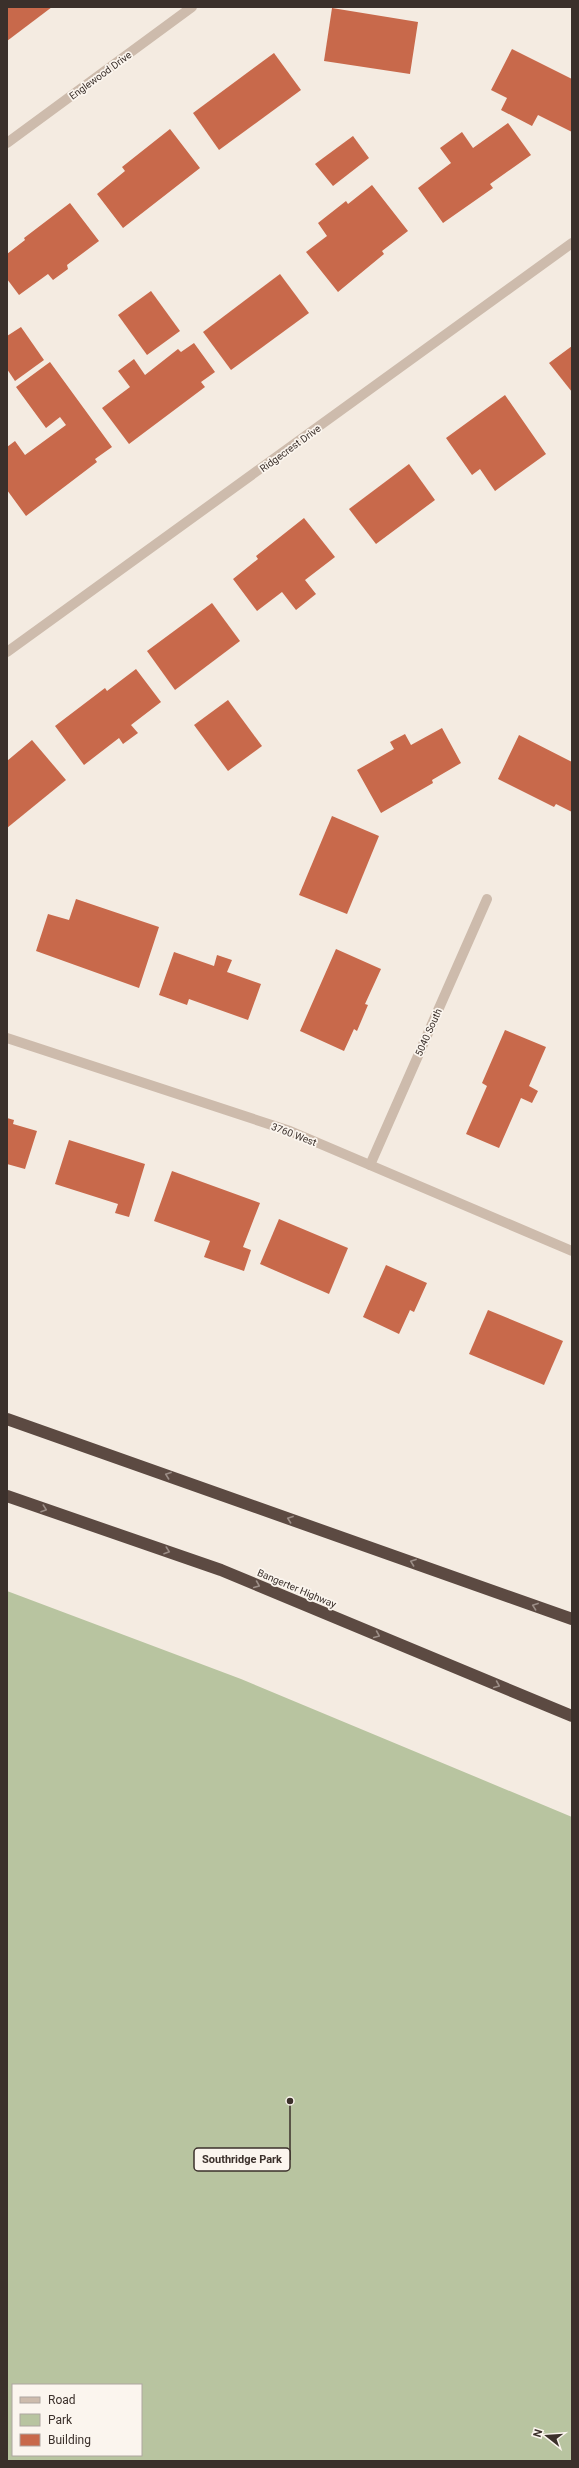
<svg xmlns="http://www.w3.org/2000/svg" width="579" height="2468" viewBox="0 0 579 2468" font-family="Roboto,sans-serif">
	<rect width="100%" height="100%" fill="#f4ebe1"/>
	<path fill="#b8c4a0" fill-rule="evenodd" d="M7 1591 241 1679 572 1817V2461H7ZM13 2385H141V2455H13Z"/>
	<g fill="#c8694b">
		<path d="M7 7H52L7 41Z"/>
		<path d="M332 8 418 22 410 74 324 61Z"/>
		<path d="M512 49 572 79V132L538 115 532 126 501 110 507 98 491 90Z"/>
		<path d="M274 53 301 90 219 150 193 113Z"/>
		<path d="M508 123 531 155 490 184 493 188 443 223 418 188 451 163 440 148 462 132 473 148Z"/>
		<path d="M170 129 200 168 123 228 97 194 125 171 122 167Z"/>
		<path d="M353 136 369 158 333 186 315 164Z"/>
		<path d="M372 185 408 231 382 251 384 254 338 292 306 252 327 236 318 223 346 201 348 204Z"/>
		<path d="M70 203 99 241 67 265 68 269 53 280 48 274 19 295 7 279V254L25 240 24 238Z"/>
		<path d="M280 274 309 313 231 370 203 332Z"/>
		<path d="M151 291 180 331 147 355 118 315Z"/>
		<path d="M21 327 44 360 15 381 7 369V336Z"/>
		<path d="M194 343 215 372 201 382 205 387 129 444 102 408 130 387 118 371 134 359 145 375 178 349 181 352Z"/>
		<path d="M572 346V392L549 363Z"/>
		<path d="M50 362 112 447 95 459 97 462 26 516 7 490V447L15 441 25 455 66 425 60 417 46 428 16 387Z"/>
		<path d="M505 395 546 454 495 491 480 469 472 475 446 438Z"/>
		<path d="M409 464 435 500 376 544 349 509Z"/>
		<path d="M304 518 335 557 305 580 316 594 296 610 282 592 257 611 233 579 258 559 256 556Z"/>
		<path d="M212 603 240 641 175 690 147 651Z"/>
		<path d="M136 669 161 702 131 725 138 733 123 744 119 738 84 765 55 726 105 688 107 691Z"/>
		<path d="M228 700 262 746 228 771 194 725Z"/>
		<path d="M442 728 461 763 432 780 433 783 381 813 357 770 394 749 390 742 405 734 411 745Z"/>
		<path d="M519 735 572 762V812L556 804 554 807 498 779Z"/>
		<path d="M32 740 66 780 7 828V761Z"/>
		<path d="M332 816 379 836 347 914 299 895Z"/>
		<path d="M76 899 159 927 139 988 36 951 48 914 69 920Z"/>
		<path d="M336 949 381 969 365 1004 368 1005 357 1031 354 1029 344 1051 300 1031Z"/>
		<path d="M174 952 214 966 217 955 232 960 227 972 261 984 248 1020 189 999 187 1005 159 995Z"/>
		<path d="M505 1030 546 1047 529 1086 538 1091 532 1103 521 1098 499 1148 466 1134 487 1086 482 1083Z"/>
		<path d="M7 1118 14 1120 13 1124 37 1131 25 1169 7 1164Z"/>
		<path d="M69 1140 145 1164 129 1217 115 1213 118 1204 55 1184Z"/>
		<path d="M172 1171 260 1203 243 1247 251 1250 244 1271 204 1257 210 1241 154 1221Z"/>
		<path d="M279 1219 348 1248 329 1294 260 1264Z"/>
		<path d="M386 1265 427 1283 414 1312 410 1310 399 1334 363 1317Z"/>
		<path d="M488 1310 563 1341 544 1385 469 1354Z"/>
	</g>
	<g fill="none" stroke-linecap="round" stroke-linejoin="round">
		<g stroke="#cdbbac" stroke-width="10">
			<path d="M7 143 192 7"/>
			<path d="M7 652 572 243"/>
			<path d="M7 1038 290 1131 572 1251"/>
			<path d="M370 1165 487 899"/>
		</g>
		<g stroke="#5c4a42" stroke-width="12">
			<path d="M7 1419 572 1619"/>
			<path d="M7 1496 221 1570 572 1716"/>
		</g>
	</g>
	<defs><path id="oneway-chevron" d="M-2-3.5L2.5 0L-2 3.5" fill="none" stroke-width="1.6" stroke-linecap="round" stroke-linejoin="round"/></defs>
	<g stroke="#9c8e87">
		<use href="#oneway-chevron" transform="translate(168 1475) rotate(-160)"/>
		<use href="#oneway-chevron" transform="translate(44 1509) rotate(19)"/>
		<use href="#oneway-chevron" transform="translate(290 1519) rotate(-160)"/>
		<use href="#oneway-chevron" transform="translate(167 1551) rotate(19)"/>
		<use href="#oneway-chevron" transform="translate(413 1562) rotate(-160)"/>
		<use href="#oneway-chevron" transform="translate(257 1585) rotate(23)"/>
		<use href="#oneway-chevron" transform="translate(535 1606) rotate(-160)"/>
		<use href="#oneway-chevron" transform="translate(377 1635) rotate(23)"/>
		<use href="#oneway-chevron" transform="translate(497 1685) rotate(23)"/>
	</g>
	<g text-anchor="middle" stroke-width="3.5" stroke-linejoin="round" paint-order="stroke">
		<g font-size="10" fill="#3b302b" stroke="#fbf5ee">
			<text transform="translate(100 75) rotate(-36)" y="4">Englewood Drive</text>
			<text transform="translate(290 448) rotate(-36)" y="4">Ridgecrest Drive</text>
			<text transform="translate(428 1032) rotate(-66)" y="4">5040 South</text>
			<text transform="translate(294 1134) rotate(21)" y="4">3760 West</text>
			<text transform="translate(297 1588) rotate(23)" y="4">Bangerter Highway</text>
		</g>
	</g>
	<path fill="none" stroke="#3b302b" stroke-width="1.5" d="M290 2101L290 2160"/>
	<circle fill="#3b302b" stroke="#fbf5ee" stroke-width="1.5" cx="290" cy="2101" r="4"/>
	<rect fill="#fbf5ee" stroke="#3b302b" stroke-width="1.5" x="194" y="2148" width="96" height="23" rx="4"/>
	<g font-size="11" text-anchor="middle" font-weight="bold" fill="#3b302b">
		<text x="242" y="2163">Southridge Park</text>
	</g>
	<rect width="579" height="2468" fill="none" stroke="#3b302b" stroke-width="16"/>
	<rect x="12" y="2384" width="130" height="72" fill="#fbf5ee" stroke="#aea6a0"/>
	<rect x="20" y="2397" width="20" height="6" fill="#cdbbac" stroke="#aea6a0"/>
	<text x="48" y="2404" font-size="12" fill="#3b302b">Road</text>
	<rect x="20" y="2414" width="20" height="12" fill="#b8c4a0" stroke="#aea6a0"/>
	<text x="48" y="2424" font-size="12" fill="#3b302b">Park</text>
	<rect x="20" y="2434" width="20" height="12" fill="#c8694b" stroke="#aea6a0"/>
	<text x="48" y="2444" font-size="12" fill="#3b302b">Building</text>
	<g transform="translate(547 2436) rotate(287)" stroke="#fbf5ee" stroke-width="3" paint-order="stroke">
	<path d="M0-3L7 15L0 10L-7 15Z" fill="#3b302b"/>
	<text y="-6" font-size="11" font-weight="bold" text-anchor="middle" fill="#3b302b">N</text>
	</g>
</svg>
